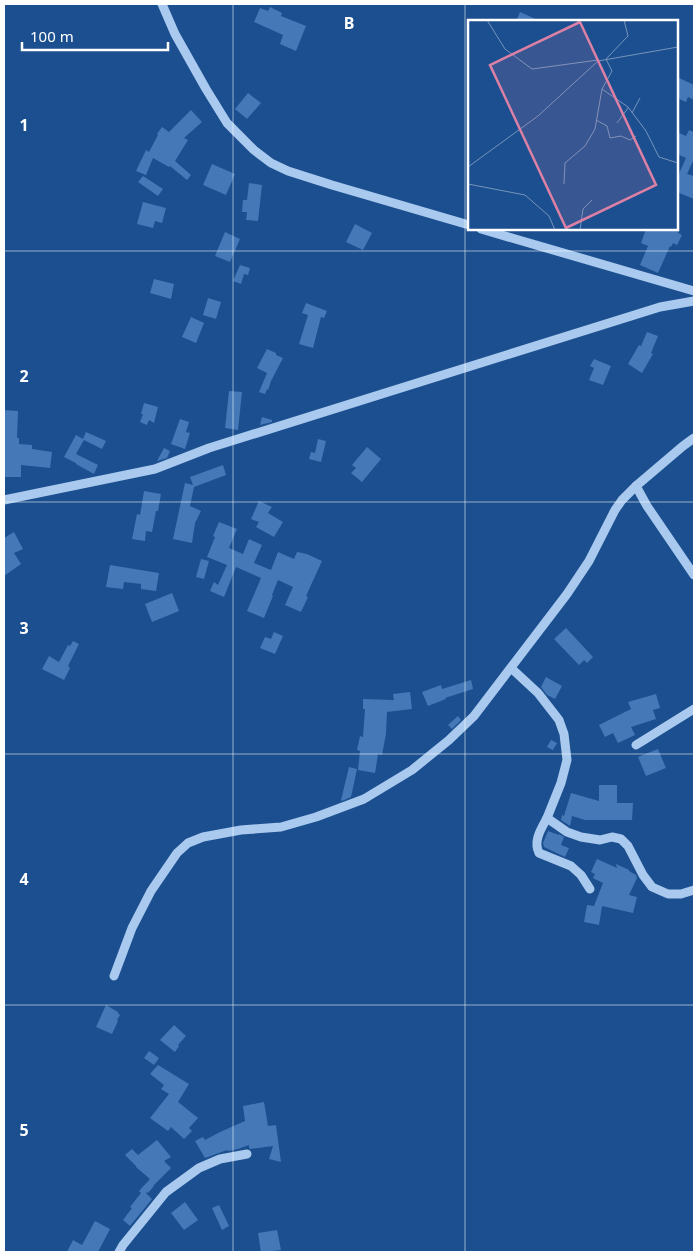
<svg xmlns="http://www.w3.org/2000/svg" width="698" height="1256" viewBox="0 0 698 1256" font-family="'Noto Sans',sans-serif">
	<rect width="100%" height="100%" fill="#1b4f8f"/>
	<g fill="#4478b7">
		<path d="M270 7 282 13 281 16 306 26 296 51 280 44 283 35 254 22 260 8 268 11Z"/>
		<path d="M520 12 540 21H516Z"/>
		<path d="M677 77 694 85V100L688 97 686 102 677 98Z"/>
		<path d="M248 93 261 103 247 119 235 109Z"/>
		<path d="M191 110 202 122 184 138 188 140 175 161 191 175 187 180 170 166 169 167 153 158 146 175 136 171 146 150 149 152 158 135 157 134 162 127 169 132Z"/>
		<path d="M689 130 694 132V161H693L687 174 694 176V199L677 192V178L686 158 677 154V132L686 136Z"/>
		<path d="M212 164 235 174 226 195 203 185Z"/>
		<path d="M143 176 163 189 158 196 138 182Z"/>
		<path d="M249 183 262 185 258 221 246 220 247 212H242L243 200H247Z"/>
		<path d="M143 202 166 208 162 223 155 221 153 228 137 224Z"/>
		<path d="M355 224 372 233 363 250 346 242Z"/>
		<path d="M646 229H674L679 231 678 233 682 235 677 245 673 243 671 247 670 246 658 273 640 265 648 246 641 243Z"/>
		<path d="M225 232 240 239 230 262 215 256Z"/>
		<path d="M240 265 250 268 248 275 244 274 241 284 233 281Z"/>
		<path d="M154 279 174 284 171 299 150 293Z"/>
		<path d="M208 298 221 302 216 319 203 315Z"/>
		<path d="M306 303 327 311 324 318 321 317 313 348 299 344 308 315 302 313Z"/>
		<path d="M191 317 204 323 196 343 182 337Z"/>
		<path d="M647 332 658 336 651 353 653 354 642 373 628 364 639 345 641 346Z"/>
		<path d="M267 349 276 353V355L283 358 271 381 268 390 267 389 265 394 259 392 267 373 257 368Z"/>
		<path d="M594 359 611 366 603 385 589 380 594 368 590 366Z"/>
		<path d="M229 391 242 392 238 430 225 428Z"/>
		<path d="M144 403 158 407 154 423 149 420 147 425 140 422 143 414H141Z"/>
		<path d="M4 410 18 411 17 438H19V444L32 445V449L52 452 50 468 21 465V477H4Z"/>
		<path d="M262 417 272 420V422L260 425Z"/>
		<path d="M180 419 189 422 186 432 190 433 185 449 171 444Z"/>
		<path d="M86 432 106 441 102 449 84 440 76 454 98 465 94 474 76 464V463L64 457 76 435 83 439Z"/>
		<path d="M318 439 326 441 321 462 309 459 311 452 315 453Z"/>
		<path d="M367 447 381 459 362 482 351 473 356 468 352 465Z"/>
		<path d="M164 448 170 451 167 458 157 461Z"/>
		<path d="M223 465 226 475 194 487 190 506 201 511 195 523 192 543 173 539 185 483 193 485 190 477Z"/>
		<path d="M144 491 161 494 158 511H156L152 532 146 531 145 541 132 539 137 514 140 515Z"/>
		<path d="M259 501 272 507 268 513 283 522 274 537 256 527 259 522 251 519Z"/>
		<path d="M219 522 237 529 229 548 243 554 249 539 262 545 254 563 271 570 278 552 294 559 297 552 307 554 322 561 306 596 308 597 301 612 285 605 293 587 278 580 272 595 273 596 264 618 247 611 261 578 236 567 224 597 210 591 214 582 218 585 227 565 207 557 215 537 213 536Z"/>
		<path d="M14 532 23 549 14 553 21 564 4 576V538Z"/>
		<path d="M201 559 209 561 204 579 196 577Z"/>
		<path d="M110 565 159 573 156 591 141 589V584L124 582 123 589 106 587Z"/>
		<path d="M172 593 179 611 152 622 145 604Z"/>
		<path d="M566 628 593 657 587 663 584 660 579 665 554 639Z"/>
		<path d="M274 632 283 636 275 654 260 648 265 637 271 639Z"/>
		<path d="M73 641 79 644 68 666 70 668 64 680 42 669 49 656 59 662 68 645 70 646Z"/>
		<path d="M546 677 562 686 555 699 547 695 541 687Z"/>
		<path d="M471 680 473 689 445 698 446 699 428 706 422 692 441 685 442 689Z"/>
		<path d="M410 692 412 709 387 712 386 734 382 755 378 754 375 773 358 770 360 751 357 750 360 736 363 737 365 709H363V699L394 700 393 694Z"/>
		<path d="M656 694 660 708 653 710 656 719 631 727 635 735 618 743 613 733 605 737 599 725 631 709 628 702Z"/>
		<path d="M458 716 461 720 452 729 448 725Z"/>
		<path d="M551 740 557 743 553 750 547 747Z"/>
		<path d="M658 749 666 768 646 776 638 757Z"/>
		<path d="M349 767 357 769 351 797 342 801 341 800Z"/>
		<path d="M599 785H617V803H633L632 820H585L572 816 570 826 561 820 562 815 564 816 571 793 599 801Z"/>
		<path d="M548 831 559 835V834L564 837 561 845 569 848 565 857 544 847 543 843Z"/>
		<path d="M597 859 617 868 616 864 629 870V871L636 875 637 878 629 895 637 897 633 913 602 906 599 925 584 922 587 905 594 906 603 883 593 878 595 874 591 872Z"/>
		<path d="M106 1005 118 1012V1013L120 1015 117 1020 118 1021 112 1034 96 1027Z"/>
		<path d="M174 1025 186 1036 178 1045 179 1046 175 1052 160 1040Z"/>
		<path d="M149 1051 159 1058 154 1065 144 1058Z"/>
		<path d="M158 1065 189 1084 178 1102 198 1118 189 1128 192 1131 184 1139 171 1127 168 1131 150 1118 169 1094 161 1089 164 1085 150 1074Z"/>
		<path d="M264 1102 268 1126 276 1125 281 1162 269 1159 273 1146 250 1149 249 1148V1145L238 1149 228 1151 227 1150 205 1158 195 1141 203 1137 205 1140 220 1132 245 1121 243 1106Z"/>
		<path d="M157 1140 171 1157 164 1161 171 1168 153 1186H154L148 1193 147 1192 146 1193 152 1199 130 1226 123 1220 132 1208 130 1207 141 1193 139 1191 150 1179 136 1167V1166L125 1155 132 1149 138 1155Z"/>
		<path d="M185 1202 198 1220 184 1230 171 1213Z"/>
		<path d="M219 1205 229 1226 222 1230 212 1208Z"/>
		<path d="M95 1221 110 1229 98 1252H67L73 1240 82 1245Z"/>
		<path d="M277 1230 281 1250 261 1252 258 1233Z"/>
	</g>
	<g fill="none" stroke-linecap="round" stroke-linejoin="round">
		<g stroke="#a9c9ee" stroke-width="9">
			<path d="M162 4 175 34 206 89 227 123 254 150 271 163 288 171 332 185 469 225"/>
			<path d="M481 229 694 291"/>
			<path d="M694 438 683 446 636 486 647 506 694 575"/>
			<path d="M4 500 155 469 209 448 660 307 694 301"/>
			<path d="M511 668 538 693 559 720 564 734 567 760 561 783 547 818 567 832 581 837 600 840 612 837 621 839 628 846 643 875 652 887 668 894H681L694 890"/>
			<path d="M636 745 694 709"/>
			<path d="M547 818C541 829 533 841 539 853L571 866 581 875 590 889"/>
			<path d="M114 976 132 928 151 891 177 853 188 843 203 837 241 830 281 827 316 817 364 799 412 770 449 740 474 716 567 594 589 561 615 510 622 500 636 486"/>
			<path d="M119 1252 123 1245 166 1192 199 1168 220 1159 247 1154"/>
		</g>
	</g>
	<path fill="none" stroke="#fff" stroke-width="1" stroke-opacity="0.55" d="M233 4V1252M465 4V1252M4 251H694M4 502H694M4 754H694M4 1005H694"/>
	<g transform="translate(468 20)">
		<rect width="210" height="210" fill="#1b4f8f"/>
		<path fill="none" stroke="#7695bc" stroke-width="1" d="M19 0 37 29 64 49 130 40M156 0 160 16 138 39 144 51 134 69 160 87 178 111 191 137 210 143M164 93 172 78M128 100 139 106 142 118 153 116 162 120 168 116M149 103 160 88M0 147 70 96 130 41 210 27M0 164 57 175 81 196 87 210M96 164 97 143 117 126 127 109 134 69M112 210 115 189 124 180"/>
		<path fill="#dd80a5" fill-opacity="0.15" stroke="#dd80a5" stroke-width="2.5" d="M112 2 188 165 98 208 22 45Z"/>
		<rect width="210" height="210" fill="none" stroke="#fff" stroke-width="2.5"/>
	</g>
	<g font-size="16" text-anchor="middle" font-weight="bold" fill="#fff" stroke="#1b4f8f" stroke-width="5" stroke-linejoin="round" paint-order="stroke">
		<text x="349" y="29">B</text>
		<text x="24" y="131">1</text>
		<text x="24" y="382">2</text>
		<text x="24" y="634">3</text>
		<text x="24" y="885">4</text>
		<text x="24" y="1136">5</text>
	</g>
	<rect width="698" height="1256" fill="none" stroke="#ffffff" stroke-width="10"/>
	<path d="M22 42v8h146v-8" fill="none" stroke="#ffffff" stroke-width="2.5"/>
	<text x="30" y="42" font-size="15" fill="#ffffff" stroke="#1b4f8f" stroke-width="4" paint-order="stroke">100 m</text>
</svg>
